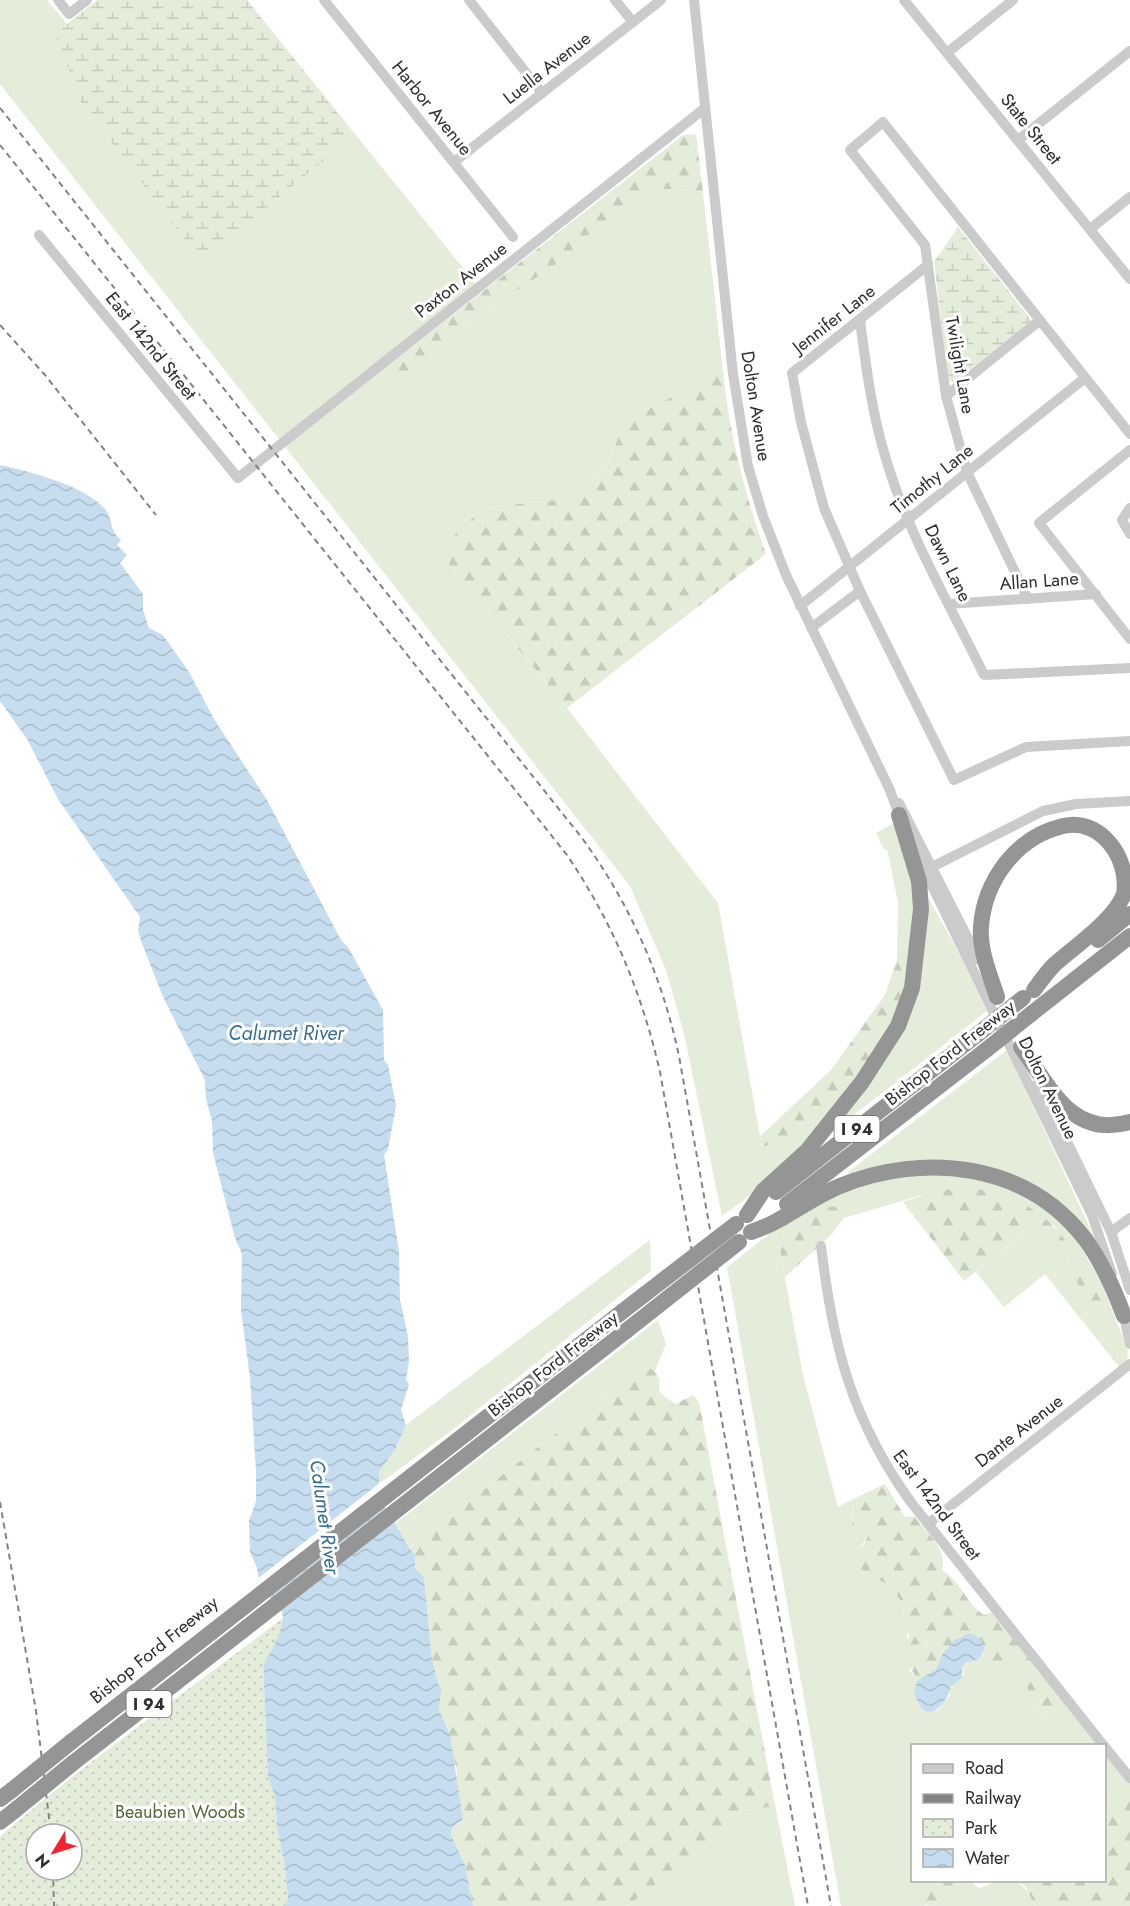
<svg xmlns="http://www.w3.org/2000/svg" width="1130" height="1906" viewBox="0 0 1130 1906" font-family="Jost,sans-serif">
	<defs>
		<pattern id="forest-firs" width="22" height="20" patternUnits="userSpaceOnUse" patternTransform="scale(1.5)"><rect width="22" height="20" fill="#e4edda"/><path d="M5 1l3.5 6h-7zM16 11l3.5 6h-7z" fill="#c4ccbb"/></pattern>
		<pattern id="wetland-marsh" width="20" height="14" patternUnits="userSpaceOnUse" patternTransform="scale(1.5)"><rect width="20" height="14" fill="#e4edda"/><path d="M1 5h8M5 5V1M11 12h8M15 12V8" fill="none" stroke="#c4ccbb"/></pattern>
		<pattern id="park-dots" width="8" height="8" patternUnits="userSpaceOnUse" patternTransform="scale(1.5)"><rect width="8" height="8" fill="#e4edda"/><path d="M2 2h.1M6 6h.1" fill="none" stroke="#c4ccbb" stroke-width="1.8" stroke-linecap="round"/></pattern>
		<pattern id="water-waves" width="16" height="10" patternUnits="userSpaceOnUse" patternTransform="scale(1.5)"><rect width="16" height="10" fill="#c5ddee"/><path d="M0 5q4-4 8 0t8 0" fill="none" stroke="#aabecc"/></pattern>
	</defs>
	<rect width="100%" height="100%" fill="#fff"/>
	<g fill="#e4edda">
		<path d="M0 0H47L67 24 97 0H247L476 284 386 367 430 359 467 324 565 258C575 245 587 237 599 226 640 191 648 184 703 192L723 371 640 413 621 430 612 455 595 479 555 500 485 508 439 552 567 708 718 903 762 1147 819 1129 759 1189 722 1216 684 1034 666 970 630 886 0 84Z"/>
		<path d="M892 824 896 825 914 893 907 983 897 959 898 902 887 849H884L876 833Z"/>
		<path d="M927 896 959 953 987 1011 840 1126 838 1123 893 1046Z"/>
		<path d="M1007 1050 1101 1252 1007 1174 850 1177 848 1172Z"/>
		<path d="M971 1173 1033 1199 1074 1236 1101 1281 1128 1351 1127 1361 1119 1367 1045 1274 1004 1307 976 1272 1035 1225 1107 1311 1054 1225 965 1187 932 1192 844 1218V1206L776 1229 803 1375 838 1507 853 1499 852 1527 868 1532V1538L861 1545 863 1570 892 1586 899 1599 905 1602 907 1607 903 1611C901 1629 909 1632 908 1645L926 1644 927 1650 914 1656 909 1670 916 1677 912 1680C914 1697 921 1703 938 1710L950 1695V1687L964 1674 962 1667 966 1662 976 1661 983 1655C993 1666 1001 1661 1012 1662L1031 1675C1032 1693 1026 1709 1046 1717L1060 1708 1063 1699 1100 1745 912 1746V1880L923 1881V1904L926 1906H841L727 1267 776 1229 829 1197 899 1175Z"/>
		<path d="M650 1240 651 1271 451 1431 379 1484V1472L396 1448 406 1425Z"/>
		<path d="M658 1320 666 1344 655 1371 643 1365 409 1548 396 1523Z"/>
		<path d="M1104 1751 1130 1783V1794L1113 1799 1105 1798Z"/>
		<path d="M774 1800 795 1906H627L725 1831 742 1811 769 1807Z"/>
		<path d="M963 1880 970 1881 979 1888C986 1887 989 1883 996 1881 1018 1874 1027 1889 1035 1906H933Z"/>
	</g>
	<g fill="url(#forest-firs)">
		<path d="M696 134 703 192C648 184 640 191 599 226 587 237 575 245 565 258L467 324 430 359 398 377 386 373V367L683 135Z"/>
		<path d="M723 371C729 433 745 495 766 554L567 708 439 552 464 525 485 508 555 500 595 479 612 455 621 430 640 413Z"/>
		<path d="M897 959 907 983 890 1028 819 1129 762 1147 760 1136 831 1070 885 995Z"/>
		<path d="M965 1187C1053 1200 1068 1240 1107 1312L1099 1316 1063 1261 1035 1225 964 1281 903 1202 932 1192Z"/>
		<path d="M844 1206V1218L828 1238 785 1277 776 1229 828 1207Z"/>
		<path d="M643 1365 655 1371 660 1380C656 1395 664 1396 676 1404L693 1395 699 1402 774 1800 769 1807 742 1811 725 1831 627 1906H473L465 1865 451 1835 452 1828 457 1825 462 1809 456 1788 457 1770 439 1710 441 1693 432 1660 424 1577 415 1568V1555L409 1548Z"/>
		<path d="M885 1484 905 1517 914 1516C926 1532 948 1549 942 1570 961 1581 966 1604 984 1615L992 1612 1063 1699 1064 1705 1060 1713 1042 1717 1032 1705 1027 1685 1031 1681 1030 1675 1012 1662C1000 1661 994 1667 983 1655L985 1648 961 1636 947 1648 936 1669 917 1681 915 1690 904 1691 901 1685 905 1680 916 1677 907 1663 914 1656 927 1650V1644L907 1645 909 1636 902 1625 905 1602 899 1599C897 1596 895 1589 892 1587 882 1578 858 1578 858 1558 857 1547 869 1543 868 1533L852 1527 853 1499Z"/>
		<path d="M1130 1794V1906H1035L1025 1886 1017 1881 1104 1880 1105 1798 1113 1799Z"/>
		<path d="M923 1881V1880L963 1881 933 1906 923 1905Z"/>
	</g>
	<g fill="url(#wetland-marsh)">
		<path d="M97 0H247L355 135 201 261 81 102 55 34Z"/>
		<path d="M958 227 1032 321 953 383 948 379 934 262Z"/>
	</g>
	<path fill="url(#park-dots)" fill-rule="evenodd" d="M283 1618 279 1635 264 1664V1684L268 1776 275 1797 277 1828 285 1867 288 1898 285 1906H0V1836L74 1775ZM36 1834H72V1870H36Z"/>
	<g fill="url(#water-waves)">
		<path d="M0 465C29 471 85 486 104 508 114 519 108 529 121 540L117 545 127 555 120 563 143 594V610L149 628 163 635 189 672 214 719 267 800 341 940 348 947 383 1010 384 1060 388 1065 396 1106 388 1149 384 1155 399 1252 400 1300 408 1336 409 1361 406 1380 409 1384 401 1410 406 1425 396 1448 379 1472V1484L374 1488C380 1503 390 1512 397 1526 403 1536 406 1545 415 1555V1568L424 1577 432 1660 441 1693 439 1710 450 1735 463 1819 452 1828 451 1835 465 1865 473 1906H285L288 1898 285 1867 277 1828 275 1797 268 1776 264 1684V1664L279 1635 283 1618 282 1612 260 1586 257 1568 250 1552 249 1521 256 1501V1471L250 1378 241 1310 242 1254 235 1238 213 1153 212 1121 206 1099 205 1080 163 997 143 946 138 931 140 917 58 799 27 739 0 701Z"/>
		<path d="M969 1633C978 1635 981 1640 985 1648 982 1658 977 1662 966 1662L962 1667V1678L950 1687C950 1699 931 1723 920 1706 918 1703 916 1696 914 1692L917 1681 936 1669 942 1655 953 1641Z"/>
	</g>
	<path fill="#fff" d="M381 1482 377 1489 383 1503 259 1592 256 1580Z"/>
	<g fill="none" stroke-linecap="round" stroke-linejoin="round">
		<g stroke="#cbcbcb" stroke-width="10">
			<path d="M58 0 69 14 87 0"/>
			<path d="M324 0 513 237"/>
			<path d="M469 0 542 93"/>
			<path d="M615 0 633 22"/>
			<path d="M694 0 733 374 748 466 763 516 786 575 889 788 901 820"/>
			<path d="M904 0 1130 279"/>
			<path d="M948 52 1013 0"/>
			<path d="M1018 140 1130 51"/>
			<path d="M454 162 661 0"/>
			<path d="M1090 229 1130 197"/>
			<path d="M39 235 238 478 705 108"/>
			<path d="M928 265 792 373 801 422 824 508 860 591 954 780 1026 747 1130 741"/>
			<path d="M860 320C866 367 872 414 886 459 908 534 950 605 984 675L1130 668"/>
			<path d="M946 396 1039 321"/>
			<path d="M1130 450 1039 523 1130 639"/>
			<path d="M1130 508 1122 520 1130 534"/>
			<path d="M1028 599 967 472 946 396 925 245 850 150 883 122 1130 434"/>
			<path d="M949 604 1096 594"/>
			<path d="M800 606 1085 378"/>
			<path d="M811 628 860 591"/>
			<path d="M899 803 979 960"/>
			<path d="M919 859 1092 1215 1112 1274"/>
			<path d="M928 869 1043 811 1076 804 1130 801"/>
			<path d="M1038 1082 1111 1232 1130 1290"/>
			<path d="M1111 1232 1130 1218"/>
			<path d="M821 1246C833 1346 851 1418 910 1501L1104 1746"/>
			<path d="M1123 1312 1130 1344"/>
			<path d="M928 1524 1130 1364"/>
			<path d="M1104 1746 1130 1778"/>
		</g>
		<g stroke="#959595" stroke-width="16">
			<path d="M1098 940 1130 914"/>
			<path d="M997 997C990 975 979 950 981 926 985 880 1016 837 1063 826 1100 817 1130 858 1124 894 1114 920 1075 946 1054 965 1046 973 1040 982 1034 990"/>
			<path d="M1031 1014 1130 936"/>
			<path d="M1021 1047C1050 1086 1071 1139 1130 1122"/>
			<path d="M776 1192 978 1034"/>
			<path d="M787 1204 986 1050"/>
			<path d="M747 1215 763 1191 807 1151 862 1082 898 1026 912 988 921 909 919 881 899 815"/>
			<path d="M751 1232C783 1222 808 1199 840 1186 924 1152 1026 1162 1085 1239 1102 1262 1114 1289 1124 1316"/>
			<path d="M71 1742 623 1311"/>
			<path d="M73 1763 626 1331"/>
			<path d="M0 1799 12 1790"/>
			<path d="M0 1822 14 1811"/>
		</g>
		<g stroke="#838383" stroke-width="2" stroke-dasharray="6 4.5" stroke-linecap="butt">
			<path d="M0 108 582 838C630 904 662 976 679 1056L831 1906"/>
			<path d="M0 145 567 855C613 923 642 993 660 1072L808 1906"/>
			<path d="M0 325 45 375 156 515"/>
			<path d="M0 1502 36 1711 51 1834"/>
			<path d="M53 1870 54 1906"/>
		</g>
		<g stroke="#959595" stroke-width="16">
			<path d="M978 1034 1023 998"/>
			<path d="M986 1050 1031 1014"/>
			<path d="M623 1311 736 1224"/>
			<path d="M626 1331 739 1242"/>
			<path d="M12 1790 71 1742"/>
			<path d="M14 1811 73 1763"/>
		</g>
	</g>
	<g text-anchor="middle" stroke-width="6" stroke-linejoin="round" paint-order="stroke">
		<g fill="#fff" stroke="#6d6d6d" stroke-width="1.5">
			<rect x="834.5" y="1116" width="45" height="26" rx="4.5"/>
			<rect x="126.5" y="1691" width="45" height="26" rx="4.5"/>
		</g>
		<g font-size="16" font-weight="bold" fill="#2e2e2e">
			<text x="857" y="1135">I 94</text>
			<text x="149" y="1710">I 94</text>
		</g>
		<g font-size="18" fill="#2e2e2e" stroke="#fff">
			<text transform="translate(547 68) rotate(-38)" y="6">Luella Avenue</text>
			<text transform="translate(432 108) rotate(51)" y="6">Harbor Avenue</text>
			<text transform="translate(1031 129) rotate(51)" y="6">State Street</text>
			<text transform="translate(461 280) rotate(-38)" y="6">Paxton Avenue</text>
			<text transform="translate(834 319) rotate(-38)" y="6">Jennifer Lane</text>
			<text transform="translate(151 346) rotate(51)" y="6">East 142nd Street</text>
			<text transform="translate(960 365) rotate(80)" y="6">Twilight Lane</text>
			<text transform="translate(756 406) rotate(81)" y="6">Dolton Avenue</text>
			<text transform="translate(932 479) rotate(-39)" y="6">Timothy Lane</text>
			<text transform="translate(948 563) rotate(64)" y="6">Dawn Lane</text>
			<text transform="translate(1039 581) rotate(-4)" y="6">Allan Lane</text>
			<text transform="translate(950 1053) rotate(-38)" y="6">Bishop Ford Freeway</text>
			<text transform="translate(1048 1088) rotate(64)" y="6">Dolton Avenue</text>
			<text transform="translate(553 1364) rotate(-38)" y="6">Bishop Ford Freeway</text>
			<text transform="translate(1019 1431) rotate(-38)" y="6">Dante Avenue</text>
			<text transform="translate(937 1505) rotate(53)" y="6">East 142nd Street</text>
			<text transform="translate(154 1650) rotate(-39)" y="6">Bishop Ford Freeway</text>
		</g>
		<g font-size="18" fill="#506d38" stroke="#fff">
			<text x="180" y="1818">Beaubien Woods</text>
		</g>
		<g font-size="20" font-style="italic" fill="#366f96" stroke="#fff">
			<text x="286" y="1040">Calumet River</text>
			<text transform="translate(325 1517) rotate(82)" y="7">Calumet River</text>
		</g>
	</g>
	<rect x="911" y="1744" width="195" height="138" fill="#ffffff" stroke="#ababab" stroke-width="1.5"/>
	<rect x="923" y="1764" width="30" height="9" fill="#cbcbcb" stroke="#ababab" stroke-width="1.5"/>
	<text x="965" y="1774" font-size="18" fill="#2e2e2e">Road</text>
	<rect x="923" y="1794" width="30" height="9" fill="#838383" stroke="#ababab" stroke-width="1.5"/>
	<text x="965" y="1804" font-size="18" fill="#2e2e2e">Railway</text>
	<rect x="923" y="1819" width="30" height="18" fill="url(#park-dots)" stroke="#ababab" stroke-width="1.5"/>
	<text x="965" y="1834" font-size="18" fill="#2e2e2e">Park</text>
	<rect x="923" y="1849" width="30" height="18" fill="url(#water-waves)" stroke="#ababab" stroke-width="1.5"/>
	<text x="965" y="1864" font-size="18" fill="#2e2e2e">Water</text>
	<g transform="translate(54 1852) rotate(232)"><circle r="28" fill="#ffffff" stroke="#ababab" stroke-width="1.5"/>
	<path d="M0-4.5L10 22L0 15L-10 22Z" fill="#f3222e"/>
	<text y="-9" font-size="16" font-weight="bold" text-anchor="middle" fill="#2e2e2e">N</text>
	</g>
</svg>
